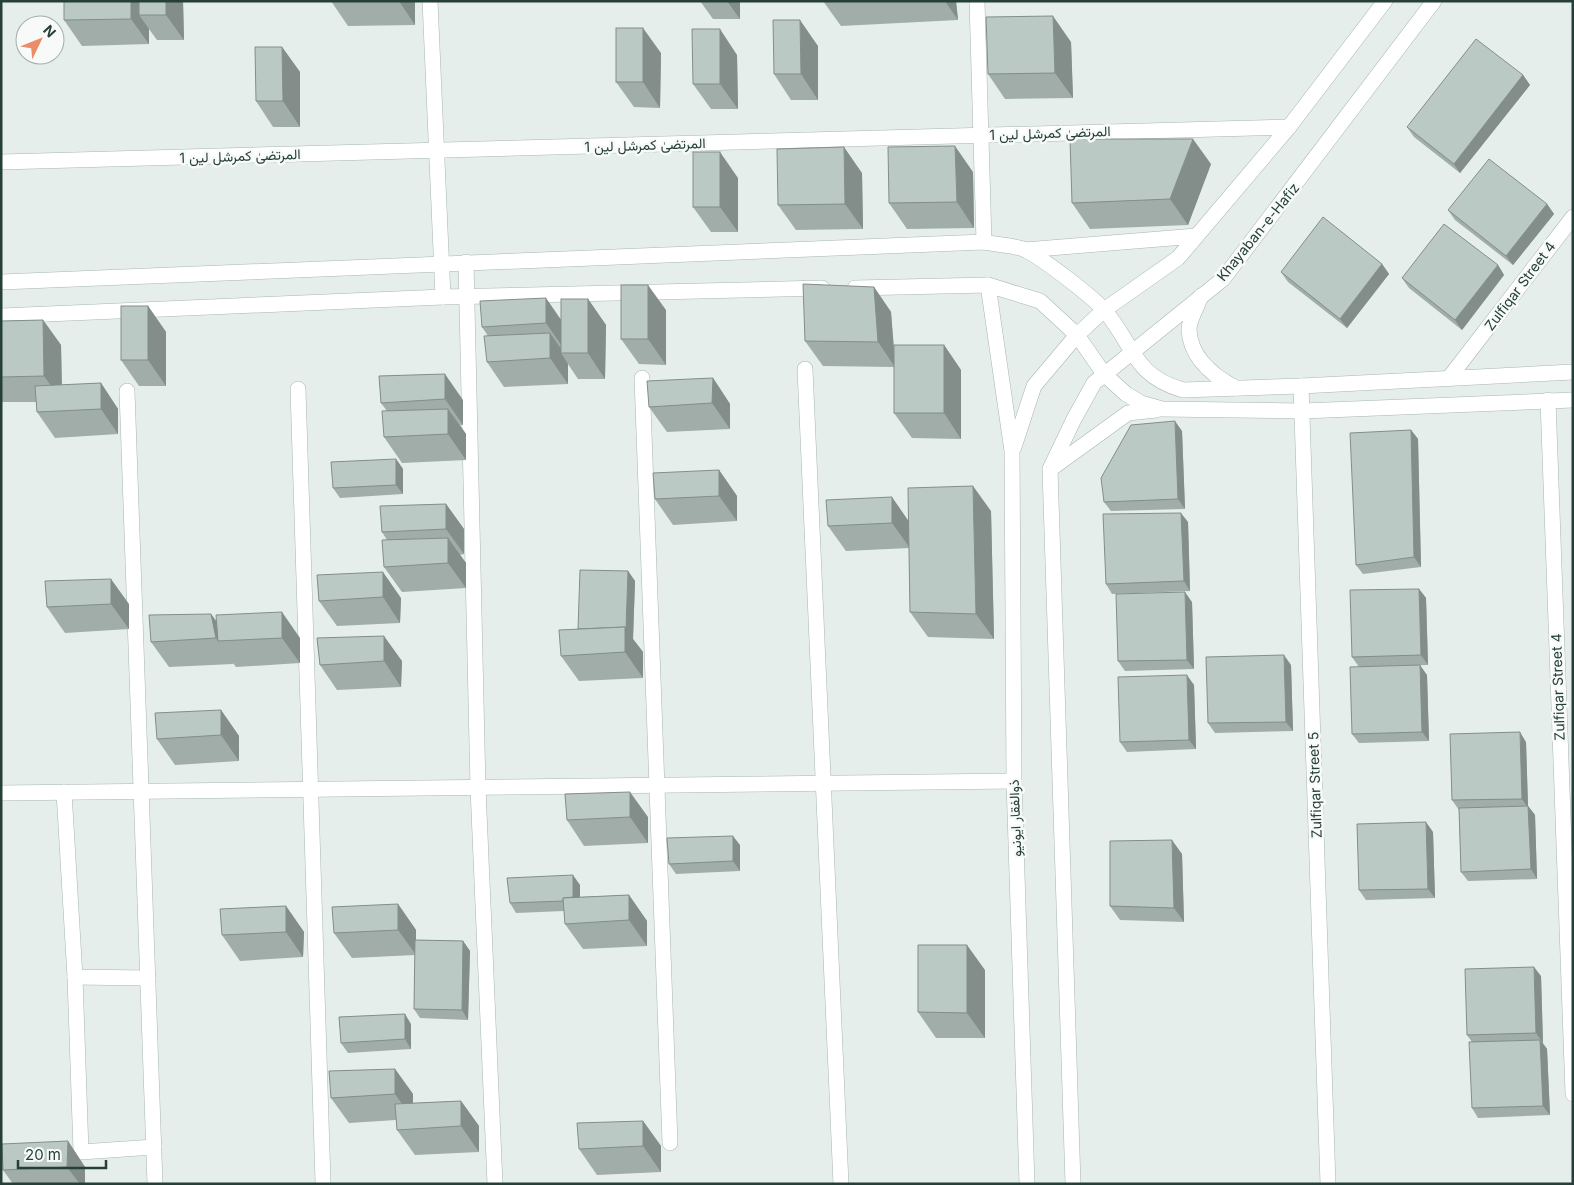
<svg xmlns="http://www.w3.org/2000/svg" width="1574" height="1185" viewBox="0 0 1574 1185" font-family="Inter,Vazirmatn,sans-serif">
	<rect width="100%" height="100%" fill="#e6eeeb"/>
	<g fill="none" stroke-linecap="round" stroke-linejoin="round">
		<g stroke="#a8b6b2" stroke-width="16">
			<g id="minor">
				<path d="M430 1 443 297"/>
				<path d="M977 1 984 242"/>
				<path d="M1 162 1289 127"/>
				<path d="M1025 250 1196 236"/>
				<path d="M466 262 478 788 495 1184"/>
				<path d="M1 282 984 242C997 245 1014 245 1026 250 1043 259 1092 296 1105 311 1134 345 1133 376 1183 390L1301 386 1573 372"/>
				<path d="M988 285 1012 451 1014 781 1027 1184"/>
				<path d="M855 288 988 285 1040 301 1077 335 1104 374 1126 394 1141 403 1162 409 1303 411 1573 400"/>
				<path d="M1201 296C1198 305 1189 320 1189 329 1190 358 1213 376 1236 388"/>
				<path d="M1 316 443 297 822 288"/>
				<path d="M805 369 841 1184"/>
				<path d="M642 378 670 1143"/>
				<path d="M1449 378 1573 217"/>
				<path d="M1301 386 1328 1184"/>
				<path d="M298 389 323 1182"/>
				<path d="M127 391 155 1184"/>
				<path d="M1548 400 1573 1094"/>
				<path d="M1014 447 1034 386 1077 335 1104 310 1178 258 1289 127 1385 1"/>
				<path d="M1052 468 1128 413 1156 410"/>
				<path d="M64 792 75 977 148 978"/>
				<path d="M1 793 1014 781"/>
				<path d="M75 977 81 1152 154 1147"/>
				<path d="M1073 1184 1050 469 1074 419 1094 383 1223 279 1434 1"/>
			</g>
		</g>
		<use href="#minor" stroke="#fff" stroke-width="15"/>
	</g>
	<g fill="#a1ada9">
		<path d="M64 1H183L184 40H157L149 29V44L82 46 64 20Z"/>
		<path d="M331 1H415V25L348 26Z"/>
		<path d="M700 1H740V19H713Z"/>
		<path d="M823 1H956L958 20 841 26Z"/>
		<path d="M1071 42 1073 98 1005 99 988 74Z"/>
		<path d="M818 46V100H791L774 74Z"/>
		<path d="M282 47 300 72V127H273L256 101Z"/>
		<path d="M661 53 660 108 634 107 616 82Z"/>
		<path d="M737 55 738 109H711L693 84Z"/>
		<path d="M1523 75 1530 85 1460 173 1414 137 1407 127Z"/>
		<path d="M1211 164 1188 225 1090 229 1072 203Z"/>
		<path d="M973 172 974 228 907 229 889 203Z"/>
		<path d="M862 173 863 229 796 230 778 205Z"/>
		<path d="M738 178V232H711L693 207Z"/>
		<path d="M1547 204 1554 214 1513 265 1455 220 1448 210Z"/>
		<path d="M1382 264 1389 274 1347 328 1288 282 1281 272Z"/>
		<path d="M1498 265 1504 275 1462 330 1409 288 1402 278Z"/>
		<path d="M874 287 891 312 894 347 944 345 961 370V439L912 438 894 413V367L823 366 805 341Z"/>
		<path d="M588 299 606 325 605 379H578L568 364V384L504 387 487 362 488 336 482 327 561 319Z"/>
		<path d="M148 306 166 332V386H139L121 360Z"/>
		<path d="M666 310V365L639 364 621 339Z"/>
		<path d="M43 320 61 345 62 385 101 383 118 409V434L55 438 37 412 36 402H1V321Z"/>
		<path d="M379 376 463 400V425H460L466 434V460L402 463 384 437 387 411 381 403Z"/>
		<path d="M713 378 730 404V429L667 432 649 407Z"/>
		<path d="M1411 430 1418 439 1421 567 1363 574 1356 565Z"/>
		<path d="M1182 431 1185 509 1111 511 1104 502Z"/>
		<path d="M396 459 403 469V494L340 498 333 488Z"/>
		<path d="M719 470 737 496V521L673 525 655 499Z"/>
		<path d="M446 504 464 529V554L460 555 466 563V588L402 592 384 567 387 540 382 532Z"/>
		<path d="M991 511 994 639 928 637 910 612 909 548 846 551 828 526 908 520Z"/>
		<path d="M1188 522 1190 591 1112 594 1106 584Z"/>
		<path d="M628 571 635 581 633 639 643 652V678L579 681 561 656 578 629Z"/>
		<path d="M317 575 401 598 400 623 337 626 319 601Z"/>
		<path d="M45 581 129 604V629L65 633 47 607Z"/>
		<path d="M1419 589 1426 598 1428 665 1359 667 1352 657Z"/>
		<path d="M1192 602 1194 669 1125 671 1118 661Z"/>
		<path d="M211 614 217 622 300 638V663L236 667 233 663V664L169 667 151 642Z"/>
		<path d="M317 638 402 661 401 687 337 690 320 665Z"/>
		<path d="M1291 665 1293 731 1215 733 1208 723Z"/>
		<path d="M1427 675 1429 741 1359 743 1352 734Z"/>
		<path d="M1194 685 1196 749 1127 752 1120 742Z"/>
		<path d="M221 710 239 736V761L175 765 157 739Z"/>
		<path d="M1526 742 1528 806 1535 815 1537 879 1468 881 1461 872 1459 810 1452 800Z"/>
		<path d="M565 794 648 817V843L584 846 567 820Z"/>
		<path d="M1433 832 1435 898 1366 900 1359 890Z"/>
		<path d="M740 845V871L676 874 669 864Z"/>
		<path d="M1182 854 1184 922 1120 920 1110 906Z"/>
		<path d="M580 885V897L629 895 647 921V946L583 949 565 924 564 911 516 913 510 903Z"/>
		<path d="M398 904 416 930V940L463 941 470 951 468 1020 420 1018 414 1009 415 955 352 958 334 933Z"/>
		<path d="M286 906 304 932 303 957 240 961 222 935Z"/>
		<path d="M985 970V1038H936L918 1012Z"/>
		<path d="M1541 976 1543 1043 1547 1049 1550 1115 1478 1118 1472 1108V1042L1467 1035Z"/>
		<path d="M411 1024V1049L348 1053 341 1043Z"/>
		<path d="M395 1069 413 1094V1103L461 1101 479 1126V1152L415 1155 397 1130 396 1120 349 1123 331 1098Z"/>
		<path d="M643 1121 661 1146V1172L597 1175 579 1149Z"/>
		<path d="M68 1141 85 1167V1184H13L3 1170Z"/>
	</g>
	<g fill="#838d89">
		<path d="M131 1H148L139 15 149 29V44L131 19Z"/>
		<path d="M166 1H183L184 40 166 15Z"/>
		<path d="M399 1H415V25Z"/>
		<path d="M727 1H740V19Z"/>
		<path d="M945 1H956L958 20Z"/>
		<path d="M1053 16 1071 42 1073 98 1055 73Z"/>
		<path d="M800 20 818 46V100L801 74Z"/>
		<path d="M643 28 661 53 660 108 643 82Z"/>
		<path d="M720 29 737 55 738 109 720 84Z"/>
		<path d="M282 47 300 72V127L283 101Z"/>
		<path d="M1523 75 1530 85 1460 173 1454 164Z"/>
		<path d="M1193 139 1211 164 1188 225 1170 199Z"/>
		<path d="M955 146 973 172 974 228 957 202Z"/>
		<path d="M844 147 862 173 863 229 845 204Z"/>
		<path d="M720 152 738 178V232L720 207Z"/>
		<path d="M1547 204 1554 214 1513 265 1506 256Z"/>
		<path d="M1382 264 1389 274 1347 328 1340 319Z"/>
		<path d="M1498 265 1504 275 1462 330 1455 320Z"/>
		<path d="M648 285 666 310V365L648 339Z"/>
		<path d="M874 287 891 312 895 367 878 342Z"/>
		<path d="M546 298 564 324V349L546 323Z"/>
		<path d="M588 299 606 325 605 379 588 353Z"/>
		<path d="M148 306 166 332V386L148 360Z"/>
		<path d="M43 320 61 345 62 401 44 376Z"/>
		<path d="M550 333 564 353H561L568 364V384L550 358Z"/>
		<path d="M944 345 961 370V439L944 413Z"/>
		<path d="M445 374 463 400V425L445 399Z"/>
		<path d="M713 378 730 404V429L712 403Z"/>
		<path d="M101 383 118 409V434L101 409Z"/>
		<path d="M448 409 466 434V460L448 434Z"/>
		<path d="M1175 421 1182 431 1185 509 1178 499Z"/>
		<path d="M1411 430 1418 439 1421 567 1414 557Z"/>
		<path d="M396 459 403 469V494L396 485Z"/>
		<path d="M719 470 737 496V521L719 496Z"/>
		<path d="M973 486 991 511 994 639 976 614Z"/>
		<path d="M892 497 910 523V548L892 523Z"/>
		<path d="M446 504 464 529V554L446 529Z"/>
		<path d="M1181 513 1188 522 1190 591 1184 581Z"/>
		<path d="M448 538 466 563V588L448 563Z"/>
		<path d="M628 571 635 581 633 639 643 652V678L625 652V627Z"/>
		<path d="M383 572 401 598 400 623 383 597Z"/>
		<path d="M111 579 129 604V629L111 604Z"/>
		<path d="M1419 589 1426 598 1428 665 1421 655Z"/>
		<path d="M1185 592 1192 602 1194 669 1187 660Z"/>
		<path d="M282 612 300 638V663L282 638Z"/>
		<path d="M211 614 229 639 218 641 233 664 216 638Z"/>
		<path d="M384 636 402 661 401 687 384 661Z"/>
		<path d="M1284 655 1291 665 1293 731 1286 722Z"/>
		<path d="M1420 665 1427 675 1429 741 1422 732Z"/>
		<path d="M1187 675 1194 685 1196 749 1189 740Z"/>
		<path d="M221 710 239 736V761L221 735Z"/>
		<path d="M1520 732 1526 742 1528 806 1535 815 1537 879 1531 869 1528 808 1522 799Z"/>
		<path d="M630 792 648 817V843L630 817Z"/>
		<path d="M1426 822 1433 832 1435 898 1428 889Z"/>
		<path d="M733 836 740 845V871L733 861Z"/>
		<path d="M1172 840 1182 854 1184 922 1174 908Z"/>
		<path d="M573 875 580 885V910L573 901Z"/>
		<path d="M629 895 647 921V946L629 920Z"/>
		<path d="M398 904 416 930V955L398 930Z"/>
		<path d="M286 906 304 932 303 957 286 932Z"/>
		<path d="M463 941 470 951 468 1020 462 1010Z"/>
		<path d="M967 945 985 970V1038L967 1013Z"/>
		<path d="M1534 967 1541 976 1543 1043 1536 1033Z"/>
		<path d="M405 1014 411 1024V1049L405 1039Z"/>
		<path d="M1540 1040 1547 1049 1550 1115 1543 1106Z"/>
		<path d="M395 1069 413 1094V1119L395 1094Z"/>
		<path d="M461 1101 479 1126V1152L461 1126Z"/>
		<path d="M643 1121 661 1146V1172L643 1146Z"/>
		<path d="M68 1141 85 1167V1184H80L67 1167Z"/>
	</g>
	<g fill="#bbc9c4" stroke="#838d89">
		<path d="M64 1H131V19L64 20Z"/>
		<rect x="139" y="1" width="27" height="14"/>
		<path d="M1053 16 1055 73 988 74 986 17Z"/>
		<path d="M773 20H800L801 74H774Z"/>
		<rect x="616" y="28" width="27" height="54"/>
		<path d="M692 29H720V84H693Z"/>
		<path d="M1476 39 1523 75 1454 164 1407 127Z"/>
		<path d="M255 47H282L283 101H256Z"/>
		<path d="M1070 139H1193L1170 199 1072 203Z"/>
		<path d="M955 146 957 202 889 203 888 147Z"/>
		<path d="M844 147 845 204 778 205 777 149Z"/>
		<rect x="693" y="152" width="27" height="55"/>
		<path d="M1489 159 1547 204 1506 256 1448 210Z"/>
		<path d="M1323 217 1382 264 1340 319 1281 272Z"/>
		<path d="M1444 224 1498 265 1455 320 1402 278Z"/>
		<path d="M803 284 874 287 878 342 805 341Z"/>
		<rect x="621" y="285" width="27" height="54"/>
		<path d="M546 298V323L482 327 480 301Z"/>
		<rect x="561" y="299" width="27" height="54"/>
		<rect x="121" y="306" width="27" height="54"/>
		<path d="M43 320 44 376 1 377V321Z"/>
		<path d="M550 333V358L487 362 484 336Z"/>
		<rect x="894" y="345" width="50" height="68"/>
		<path d="M445 374V399L381 403 379 376Z"/>
		<path d="M713 378 712 403 649 407 647 381Z"/>
		<path d="M101 383V409L37 412 35 386Z"/>
		<path d="M448 409V434L384 437 382 411Z"/>
		<path d="M1175 421 1178 499 1104 502 1101 478 1131 425Z"/>
		<path d="M1411 430 1414 557 1356 565 1350 433Z"/>
		<path d="M396 459V485L333 488 331 462Z"/>
		<path d="M719 470V496L655 499 653 473Z"/>
		<path d="M973 486 976 614 910 612 908 488Z"/>
		<path d="M892 497V523L828 526 826 500Z"/>
		<path d="M446 504V529L382 532 380 506Z"/>
		<path d="M1181 513 1184 581 1106 584 1103 514Z"/>
		<path d="M448 538V563L384 567 382 540Z"/>
		<path d="M580 570 628 571 626 629 625 627 578 629Z"/>
		<path d="M383 572V597L319 601 317 575Z"/>
		<path d="M111 579V604L47 607 45 581Z"/>
		<path d="M1419 589 1421 655 1352 657 1350 590Z"/>
		<path d="M1185 592 1187 660 1118 661 1116 594Z"/>
		<path d="M282 612V638L218 641 216 615Z"/>
		<path d="M211 614 216 638 151 642 149 615Z"/>
		<path d="M625 627V652L561 656 559 630Z"/>
		<path d="M384 636V661L320 665 317 638Z"/>
		<path d="M1284 655 1286 722 1208 723 1206 657Z"/>
		<path d="M1420 665 1422 732 1352 734 1350 667Z"/>
		<path d="M1187 675 1189 740 1120 742 1118 677Z"/>
		<path d="M221 710V735L157 739 155 713Z"/>
		<path d="M1520 732 1522 799 1452 800 1450 734Z"/>
		<path d="M630 792V817L567 820 565 794Z"/>
		<path d="M1528 806 1531 869 1461 872 1459 808Z"/>
		<path d="M1426 822 1428 889 1359 890 1357 824Z"/>
		<path d="M733 836V861L669 864 667 838Z"/>
		<path d="M1172 840 1174 908 1110 906V841Z"/>
		<path d="M573 875V897L563 898V901L510 903 507 878Z"/>
		<path d="M629 895V920L565 924 563 898Z"/>
		<path d="M398 904V930L334 933 332 907Z"/>
		<path d="M286 906V932L222 935 220 909Z"/>
		<path d="M415 940 463 941 462 1010 414 1009Z"/>
		<path d="M918 945H967V1013L918 1012Z"/>
		<path d="M1534 967 1536 1033 1467 1035 1465 969Z"/>
		<path d="M405 1014V1039L341 1043 339 1017Z"/>
		<path d="M1540 1040 1543 1106 1472 1108 1469 1042Z"/>
		<path d="M395 1069V1094L331 1098 329 1071Z"/>
		<path d="M461 1101V1126L397 1130 395 1104Z"/>
		<path d="M643 1121V1146L579 1149 577 1123Z"/>
		<path d="M68 1141 67 1167 3 1170 2 1144Z"/>
	</g>
	<g text-anchor="middle" stroke-width="5" stroke-linejoin="round" paint-order="stroke">
		<g font-size="14" fill="#253f39" stroke="#f7faf9">
			<text transform="translate(1050 133) rotate(-2)" y="5">المرتضیٰ کمرشل لین 1</text>
			<text transform="translate(645 145) rotate(-2)" y="5">المرتضیٰ کمرشل لین 1</text>
			<text transform="translate(240 156) rotate(-2)" y="5">المرتضیٰ کمرشل لین 1</text>
			<text transform="translate(1258 232) rotate(-51)" y="5">Khayaban-e-Hafiz</text>
			<text transform="translate(1520 286) rotate(-53)" y="5">Zulfiqar Street 4</text>
			<text transform="translate(1558 687) rotate(-92)" y="5">Zulfiqar Street 4</text>
			<text transform="translate(1315 785) rotate(-92)" y="5">Zulfiqar Street 5</text>
			<text transform="translate(1015 818) rotate(-92)" y="5">ذوالفقار ایونیو</text>
		</g>
	</g>
	<rect width="1574" height="1185" fill="none" stroke="#253f39" stroke-width="5"/>
	<g transform="translate(40 40) rotate(47)"><circle r="24" fill="#f7faf9" stroke="#a3afac"/>
	<path d="M0-4L9 19L0 12L-9 19Z" fill="#eb8d67"/>
	<text y="-8" font-size="14" font-weight="bold" text-anchor="middle" fill="#253f39">N</text>
	</g>
	<path d="M18 1160v8h88v-8" fill="none" stroke="#253f39" stroke-width="2.5"/>
	<text x="25" y="1160" font-size="15" fill="#253f39" stroke="#f7faf9" stroke-width="4" paint-order="stroke">20 m</text>
</svg>
